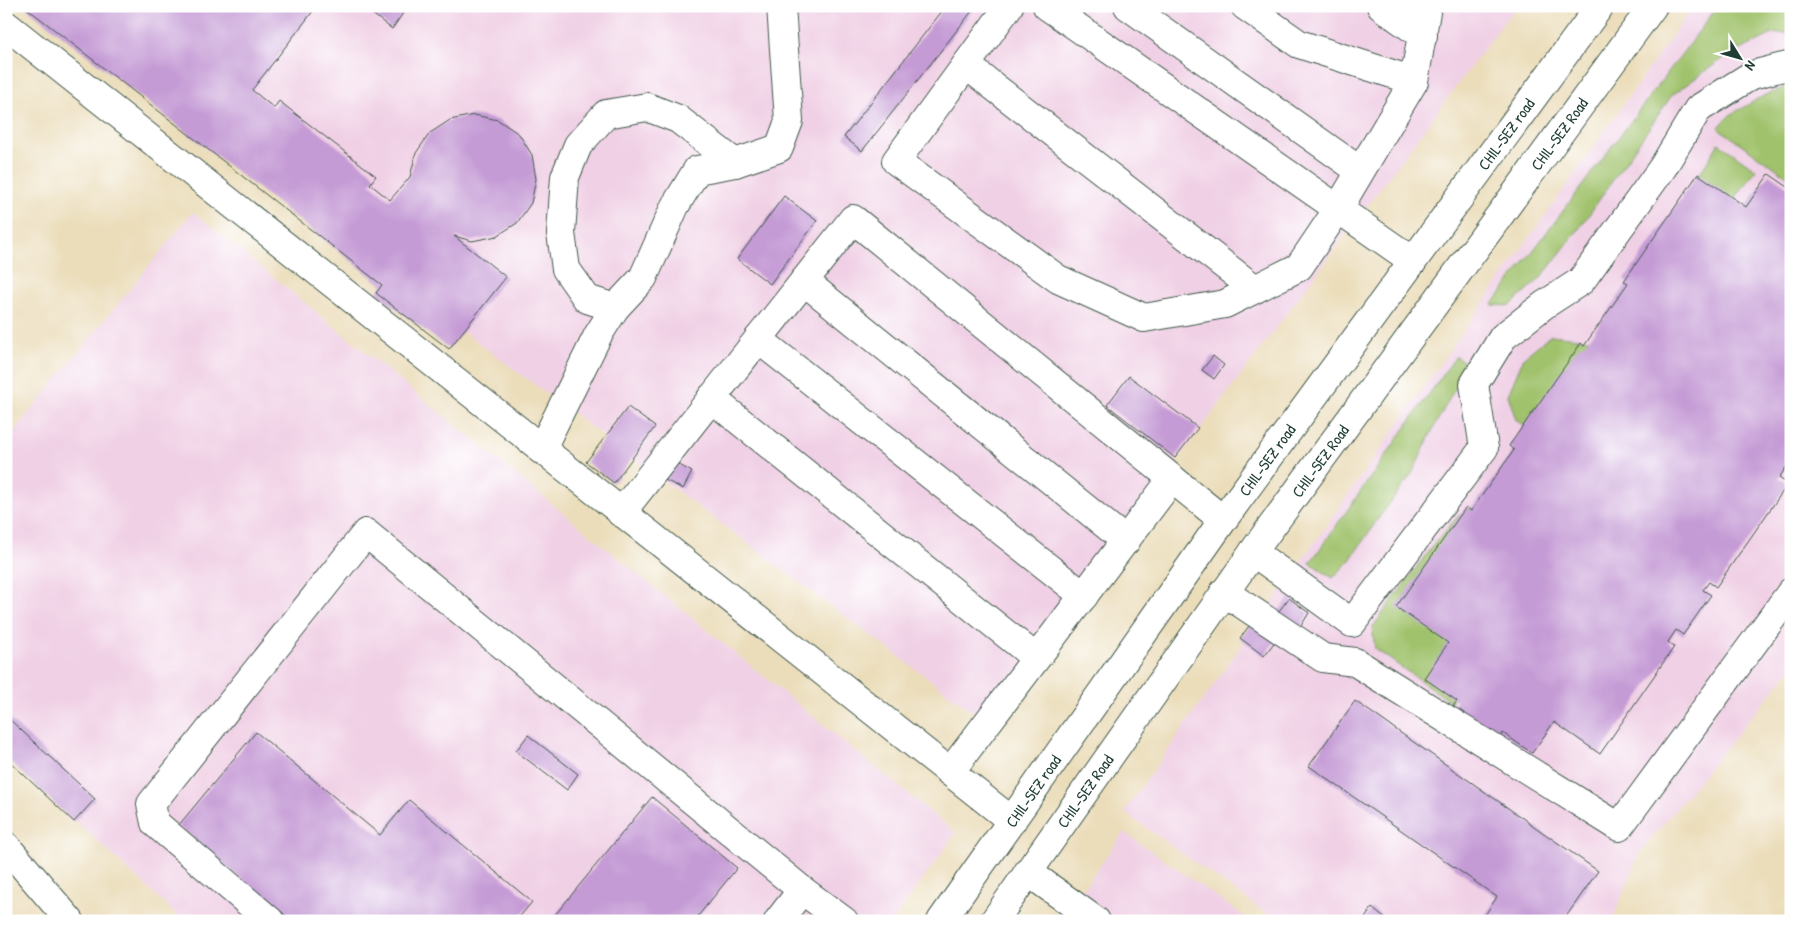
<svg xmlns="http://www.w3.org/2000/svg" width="1797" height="927" viewBox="0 0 1797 927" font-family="'Patrick Hand',sans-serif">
	<rect width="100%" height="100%" fill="#fff"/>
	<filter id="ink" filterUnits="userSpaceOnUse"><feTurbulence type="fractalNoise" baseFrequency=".02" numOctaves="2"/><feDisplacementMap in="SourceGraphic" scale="10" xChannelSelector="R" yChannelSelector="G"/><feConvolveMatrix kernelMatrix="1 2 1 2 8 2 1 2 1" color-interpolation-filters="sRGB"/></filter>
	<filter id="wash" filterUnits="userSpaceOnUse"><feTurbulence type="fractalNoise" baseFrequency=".0096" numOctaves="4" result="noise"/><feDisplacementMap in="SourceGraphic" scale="20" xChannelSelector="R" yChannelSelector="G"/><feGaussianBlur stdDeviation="1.12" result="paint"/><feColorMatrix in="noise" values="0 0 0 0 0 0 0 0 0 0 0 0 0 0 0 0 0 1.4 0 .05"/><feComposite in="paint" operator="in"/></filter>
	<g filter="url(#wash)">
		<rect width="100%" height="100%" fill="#ebddba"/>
		<g fill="#f0d0e5">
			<path d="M27 6H1516L984 720Z"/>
			<path d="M1693 6H1791V669L1640 852 1612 921H1277L1124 812Z"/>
			<path d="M193 212 956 833 893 921H183L6 756V441Z"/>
			<path d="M1124 832 1251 921H1060Z"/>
		</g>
		<g fill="#a0c26c" stroke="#608050">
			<path d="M1718 6H1791V33L1772 34 1721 60 1672 95 1581 226 1541 278 1510 306 1492 305Z"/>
			<path d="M1791 85V179L1718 128 1730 115 1763 96Z"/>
			<path d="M1719 143 1756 170 1674 283 1643 264Z"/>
			<path d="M1551 335 1588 339 1617 354 1533 433 1516 420 1508 395 1524 357Z"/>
			<path d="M1456 356 1468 365 1434 427 1412 474 1378 519 1350 560 1333 578 1310 563Z"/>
			<path d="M1477 506 1480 666 1451 702 1375 649 1372 628 1433 545 1460 514Z"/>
		</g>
		<g id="blocks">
			<g fill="#c59bd5">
				<path d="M24 6H317L252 90 274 108 279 101 376 176 370 184 390 200 410 177 416 153 430 133 450 120 474 115 498 120 519 134 532 155 536 179 531 203 517 223 497 236 472 241 454 236 506 277 449 349 376 293 382 285Z"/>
				<path d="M362 6H408L392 29Z"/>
				<path d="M946 6H976L862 151 844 137Z"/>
				<path d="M1698 174 1746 207 1769 174 1791 189V468L1787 466 1779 478 1788 484 1716 587 1709 582 1703 590 1711 595 1683 635 1676 630 1668 642 1674 647 1600 754 1554 722 1532 753 1503 733 1497 741 1451 709 1457 701 1424 678 1448 643 1396 607 1466 507 1471 511 1514 450 1509 446 1581 343 1584 346 1628 283 1624 281Z"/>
				<path d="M784 196 817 221 770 284 737 259Z"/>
				<path d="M1213 356 1224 365 1214 379 1202 370Z"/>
				<path d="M1129 376 1198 428 1175 458 1107 405Z"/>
				<path d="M628 407 655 427 614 483 586 462Z"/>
				<path d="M674 462 692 472 683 489 665 480Z"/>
				<path d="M1289 598 1309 613 1297 632 1275 616Z"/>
				<path d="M1255 618 1279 636 1264 656 1240 638Z"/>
				<path d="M1355 701 1598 871 1563 921H1481L1497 897 1309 766Z"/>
				<path d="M6 716 95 799 74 822 6 758Z"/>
				<path d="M256 732 380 835 409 800 532 902 516 921H292L178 826Z"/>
				<path d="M528 735 578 774 567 790 516 751Z"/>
				<path d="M652 797 737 868 694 921H550Z"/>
				<path d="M1372 908 1388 921H1363Z"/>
			</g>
		</g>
	</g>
	<g filter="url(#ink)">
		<use href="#blocks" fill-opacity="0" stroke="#3e5548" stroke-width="1"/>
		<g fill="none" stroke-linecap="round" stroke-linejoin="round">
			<g stroke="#3e5548" stroke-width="30">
				<g id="minor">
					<path d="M1009 6 896 161 1058 279 1144 318 1225 304 1299 267 1338 209 1414 81 1427 6"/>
					<path d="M1047 6 1413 261"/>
					<path d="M1128 6 1360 171"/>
					<path d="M1245 6 1299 44 1414 81"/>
					<path d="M1381 6 1423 36"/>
					<path d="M6 25 1012 821"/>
					<path d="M966 65 1255 289"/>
					<path d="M804 281 1126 541"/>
					<path d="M615 308 587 299 566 269 561 233 565 177 578 145 606 114 647 107 678 119 735 163"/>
					<path d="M758 339 1084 596"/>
					<path d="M711 398 1036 658"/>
					<path d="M541 450 598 335 615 308 643 278 675 206 697 170 735 163 779 148 789 121 781 6"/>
					<path d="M621 513 853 219 1223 520"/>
					<path d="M1253 552 1352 623 1484 448 1474 384 1503 337 1544 305 1581 281 1663 167 1698 109 1752 75 1791 65"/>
					<path d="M1224 592 1323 658 1355 662 1619 827 1791 592"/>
					<path d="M950 772 1172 479"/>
					<path d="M6 846 70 921"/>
					<path d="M1028 872 1096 921"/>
					<path d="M270 921 155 823 151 804 366 533 802 890 844 921"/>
					<path d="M778 921 802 890"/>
					<path d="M941 921 1223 520 1600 6"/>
					<path d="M994 921 1258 545 1653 6"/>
				</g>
			</g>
			<use href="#minor" stroke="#fff" stroke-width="28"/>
		</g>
	</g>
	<g text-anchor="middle" stroke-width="5" stroke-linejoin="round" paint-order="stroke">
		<g font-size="16" fill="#1f3d34" stroke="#fff">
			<text transform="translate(1506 134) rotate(-54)" y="6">CHIL-SEZ road</text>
			<text transform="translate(1559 134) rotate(-54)" y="6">CHIL-SEZ Road</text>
			<text transform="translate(1267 460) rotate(-54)" y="6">CHIL-SEZ road</text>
			<text transform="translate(1320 461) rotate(-54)" y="6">CHIL-SEZ Road</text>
			<text transform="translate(1033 791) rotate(-55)" y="6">CHIL-SEZ road</text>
			<text transform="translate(1085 791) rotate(-55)" y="6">CHIL-SEZ Road</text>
		</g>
	</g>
	<rect width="1797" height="927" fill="none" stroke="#fff" stroke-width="25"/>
	<g transform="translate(1740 58) rotate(127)" stroke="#ffffff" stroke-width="4" paint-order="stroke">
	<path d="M0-4L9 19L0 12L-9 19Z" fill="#1f3d34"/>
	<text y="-8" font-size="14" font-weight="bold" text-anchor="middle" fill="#1f3d34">N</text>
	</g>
</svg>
